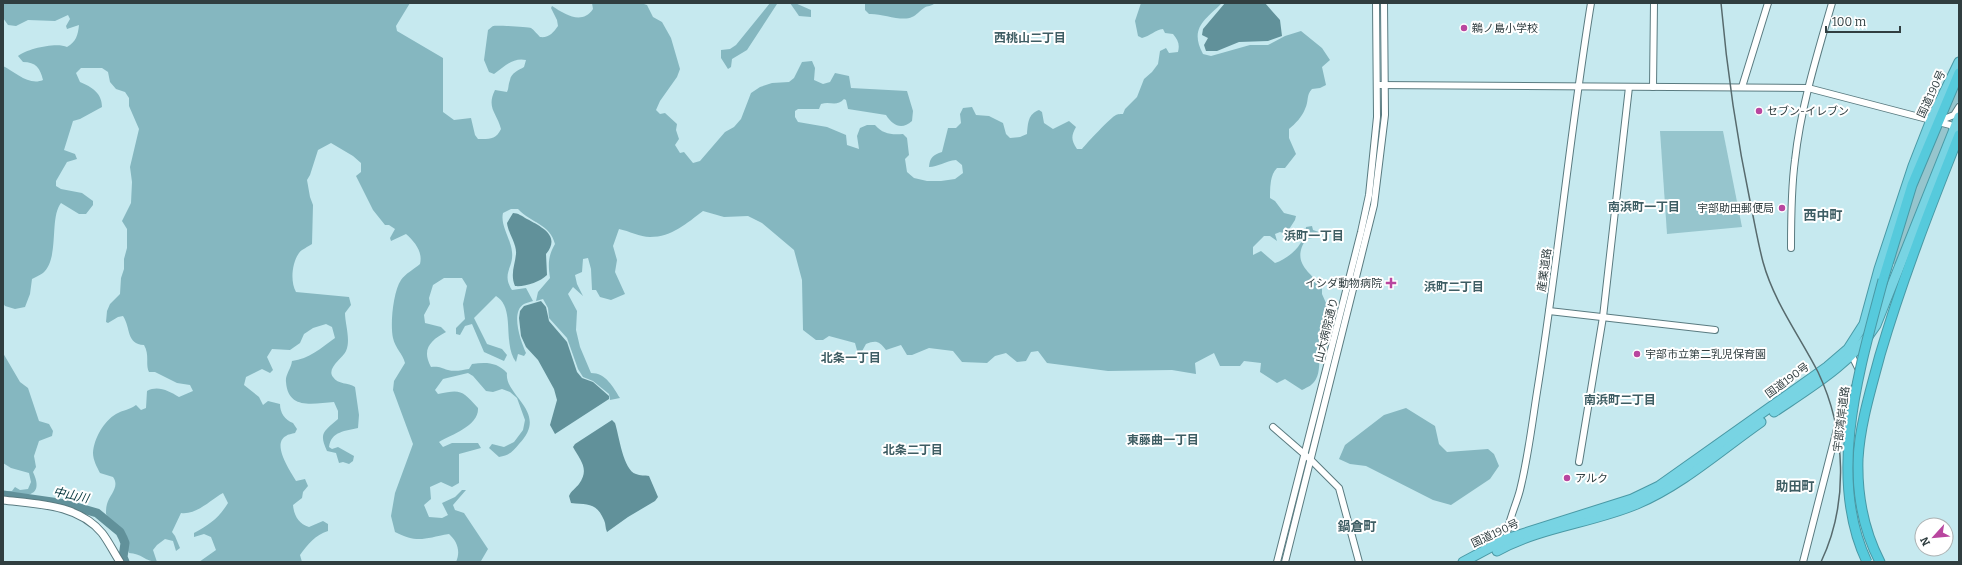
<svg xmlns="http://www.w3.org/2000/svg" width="1962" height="565" viewBox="0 0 1962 565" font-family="Bitter,'Noto Sans JP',serif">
	<rect width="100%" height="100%" fill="#c6e9ef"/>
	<g fill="#96c5cd">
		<path d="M1959 78C1959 101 1962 107 1941 119Z"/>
		<path d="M1943 126 1950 128 1896 265 1891 263 1904 218 1937 127Z"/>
		<path d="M1660 131H1723L1742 227 1667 234Z"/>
	</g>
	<g fill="#85b7c0">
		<path d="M3 3H410L396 26 397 31 443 58V112L454 120 471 118 475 135 478 139C489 139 496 140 501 129 497 113 486 108 495 90L507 92C509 88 508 85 510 80 511 73 519 70 524 67L526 60C513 57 504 67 494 74L489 72 484 60 488 30C490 29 491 27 493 26 496 25 529 27 531 28 534 30 537 34 540 37 549 38 553 33 558 26L557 20 551 8 552 6C566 15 582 25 593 9L592 3H641L647 5 653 17 662 22 671 38 680 69 677 77 660 101 656 110 660 114 665 113 677 124 676 130 679 139 675 145 680 153 684 152 693 163 700 161 725 132 734 127 741 119 751 93 760 87 772 83 789 82 794 78 802 62 812 61 815 68 814 80 823 84 830 82 835 73 849 76 851 88 907 91 913 111 912 121C902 130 893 126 886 115L848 109 846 100 844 99C837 107 830 101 821 104L819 109H798L795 111V117L798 122 827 127 846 135 847 145 859 149 857 136 860 128 867 125H875C883 134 891 135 903 134L907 138 909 155 905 159 907 172 914 178 927 181H941L955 179 963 173 962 165 956 160C945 161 938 167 929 167 930 157 933 155 942 152L948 128H956L961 123 960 114 963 108 972 107 976 115 989 116 1003 123 1006 134 1010 138 1020 137 1027 134C1028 123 1028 114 1039 110L1042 112 1044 123 1053 129 1069 121 1076 127C1071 136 1071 140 1077 149H1082C1086 144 1111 117 1116 115 1117 114 1121 114 1123 114L1125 109 1137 97 1144 79 1152 72 1158 64 1160 51 1166 48 1169 53 1178 52C1180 44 1178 40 1173 34L1165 33 1163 29C1155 30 1150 36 1142 38L1138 36 1135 21 1141 3H1222C1205 20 1189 28 1203 54L1211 56 1250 45H1268L1285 36 1301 31 1322 48 1330 60 1322 67 1326 85 1320 88 1312 89C1306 95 1309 101 1305 109 1302 117 1295 124 1289 129V138L1296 154 1285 168H1277C1270 175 1270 187 1270 198L1275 201 1284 213 1296 216 1295 220 1286 234 1280 232 1275 234 1277 241 1270 236H1264L1253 247V255L1261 251 1275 263C1290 258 1305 244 1306 227L1312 226 1313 230 1319 232V237L1306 239C1291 263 1309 271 1322 287V294L1326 303 1332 306C1335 323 1324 338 1320 354 1319 361 1320 372 1316 379 1313 385 1308 387 1302 390L1285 379 1277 383 1260 372 1261 363 1244 361 1240 366H1220L1214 353 1195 363 1196 374 1172 370 1108 371 1047 363 1038 351 1031 352 1026 361 1017 362 1006 353 995 356 987 363 962 362 953 351 929 348 912 355H907L901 345 886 350C879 341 876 340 866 344L861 353 858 354 855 343 829 336 823 340H816L803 330 802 280 794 250 762 223 748 216 724 217 703 211C687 223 672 237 650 237 640 237 629 231 619 229L613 246 617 260 615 272 625 294 611 300 600 297 596 290H592L591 269 588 258 583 259 582 272 575 275 577 284 583 296 573 287 568 294 577 311 576 330 580 347 591 373C606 373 613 387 620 398L610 400 609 394 593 381 583 377 578 369 567 338 549 318 548 308 543 299 536 301 538 292 550 278C548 264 548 256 555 244 550 224 531 223 518 209H511L503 213C500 225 511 239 512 252 514 268 501 273 512 290L526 288 533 301C530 302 526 303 524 304 510 312 521 342 526 353L524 356 518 354 516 362C502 343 516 308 496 296L474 318 487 344 502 349 507 355 504 361 484 352 472 324 465 326 460 335 456 334V328L465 319 463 304 467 286 462 278H444L433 285 429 298 430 304 424 315 425 323 441 327 446 332C431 340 421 349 431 367 439 366 441 368 448 370 455 372 462 370 469 369L472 364C486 362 497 362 507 373 504 396 550 412 519 444 513 451 509 456 499 457L489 448 492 444 504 447 514 442 523 430 525 420 517 398 510 392 502 389 493 392 486 391 473 376 468 373 443 379 435 390 438 394C462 389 462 391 478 408 479 426 452 434 439 442L443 447 452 443H478L481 448 459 454V483L452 487 441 482 430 487 431 499 424 505 429 517 442 518 448 515 442 503 455 497 462 490H466L453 505 455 510 464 513 488 549 481 561 456 562C461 551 457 541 449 534 425 538 418 544 395 532L391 516 395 493 413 444 393 390 394 381 405 363C403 354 395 348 393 338 390 325 393 292 401 280 405 274 414 269 420 264 423 252 415 242 406 234L391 241 390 238 395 229 389 225H385L373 210 356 176 361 172V163L353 156 331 143 318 150 310 175 307 180 310 197 313 205 312 244C308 247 302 249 299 253 292 263 290 281 296 292L349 297 351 305 345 313C345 324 351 340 346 351 343 358 326 368 333 377 338 385 348 382 355 387L359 415 358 428C346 431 331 431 329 447L332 449 338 447 354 456 353 461 349 464 343 462 339 463 336 453 327 451C318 432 325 431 338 419V411L334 402C315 403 288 411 286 382 285 375 291 369 292 361 309 359 321 348 335 338L332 327 326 324 313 328 304 334 300 343 290 350 272 349 267 357 273 370 270 373 262 369 246 377 244 385 259 397 263 405 268 401 280 404C280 413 285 420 293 423L297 429 295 433C292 434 288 434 286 436 271 444 291 472 296 481L305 479 308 486 303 492 302 498 293 505C294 516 299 524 309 527L323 521 328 524V531C315 535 308 544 300 555L302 562H199L216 550 211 537 204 534 194 537V533C210 524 218 519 228 503L223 493C210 500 197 515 181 513L172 532 175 536 180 548 176 551 173 541 165 539 157 545 153 550 157 562C146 562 141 553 129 553 125 546 127 538 122 531 118 525 110 521 106 514 106 511 106 507 107 504 110 494 120 487 113 477L100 473C97 467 93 460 93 453 94 438 104 421 116 414 123 410 129 410 136 405L141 410 146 408 147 391C158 385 169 391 179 397L193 391 190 385 177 383 155 372H149C145 365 150 355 144 345 126 344 131 328 123 316L118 317 108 323 106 322 107 311 110 304 120 294 121 278 124 269V259L127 248V229L122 221 131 203 132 182 130 167 139 129 129 106V98L125 92 116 89 110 82 108 72 102 68H81L76 73 80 82C92 87 102 93 102 107L80 119 73 121 64 150 75 154 77 159 67 162 56 181V186L61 189 82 193 93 201V205L86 214H79L61 203C49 218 60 258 43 273 40 275 36 277 32 279L30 294 25 307 15 309 5 306 3 303V66C15 72 29 86 43 80 40 68 36 62 23 62L18 56C27 49 56 42 67 47 76 42 78 35 79 25L67 29 66 26 70 19 68 15 55 21 28 20 16 26 8 25 3 18Z"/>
		<path d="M770 3H783L777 4 747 50 732 59 731 67 728 69 721 58V50L730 49 736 45Z"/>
		<path d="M790 3H795L811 10V17L799 16Z"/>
		<path d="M865 3H935C931 7 928 5 924 8 919 11 917 15 912 17 902 22 881 13 869 14L865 10Z"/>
		<path d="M3 353 20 382 28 388 39 421 49 424 53 431 52 436 39 441 34 456 36 467 33 472C46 500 21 496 3 494V491H12L15 487 20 490 28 489 31 482 29 473 11 468 3 463Z"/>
		<path d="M1406 408 1435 426 1439 444 1447 452 1488 449 1494 454 1499 466 1490 479 1451 505 1433 500 1366 466 1350 464 1339 459 1345 445 1384 415Z"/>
	</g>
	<g fill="#61919a">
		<path d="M1225 3H1265L1280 20 1282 36 1268 41 1239 42 1217 51H1206L1204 45 1208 38 1202 35 1203 29Z"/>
		<path d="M513 213C518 213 522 216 527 219 542 227 561 236 546 254L547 275C540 282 525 287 515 286 510 274 515 265 516 254 517 244 508 233 507 223Z"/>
		<path d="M541 301 546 307 549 321 567 342 577 372 582 378 593 382 609 396V399L555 434 550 425 557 400 554 389 538 360 526 347 521 336 519 318 520 311 524 306Z"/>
		<path d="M612 420 615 423C619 435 623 470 636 474 640 476 645 475 649 476L658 497 655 501 628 517 607 532C605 528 606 524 604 520 596 502 588 505 571 503L569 496C571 491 576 488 579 484 590 469 580 460 573 447L575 444Z"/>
	</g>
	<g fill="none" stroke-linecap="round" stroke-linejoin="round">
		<path stroke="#61919a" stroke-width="9" d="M3 495 66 504 97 513 120 532 123 538 125 543 123 557 125 562"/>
		<g stroke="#5a7b80" stroke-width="8">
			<g id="tertiary">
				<path d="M1377 85 1808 88 1950 125 1957 131"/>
				<path d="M1653 87 1654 3"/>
				<path d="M1742 87 1768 3"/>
				<path d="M1939 121 1954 115 1959 107"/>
				<path d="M1791 248C1791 219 1791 189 1795 160 1801 106 1817 55 1832 3"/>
				<path d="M1549 311 1715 330"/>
				<path d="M1850 352 1859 370"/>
				<path d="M1273 427 1311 460 1339 488 1359 562"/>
				<path d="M1579 462 1603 317 1629 87"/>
				<path d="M1506 542C1506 525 1516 506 1520 490 1528 458 1532 424 1537 392 1558 262 1570 132 1591 3"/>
				<path d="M1277 562 1361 232 1369 195 1377 117 1376 3"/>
				<path d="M1285 562 1374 205 1385 115 1384 3"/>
				<path d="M1803 562 1837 429 1843 410 1854 388"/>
			</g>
		</g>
		<g stroke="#5a7b80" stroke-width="9">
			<path id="secondary" d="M3 500C37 504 78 504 102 533 109 542 114 553 120 562"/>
		</g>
		<g stroke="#4999a5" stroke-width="11">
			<g id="trunk">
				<path d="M1774 412C1811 387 1852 363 1876 325L1959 117"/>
				<path d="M1497 551C1540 527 1592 523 1637 504 1682 485 1721 450 1761 422"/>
				<path d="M1463 562 1506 539 1632 499 1659 486 1827 367 1848 349 1864 324 1879 269 1913 166 1931 120 1959 62"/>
			</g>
		</g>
		<g stroke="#4999a5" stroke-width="11">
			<g id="motorway">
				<path d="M1883 280 1912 185 1959 73"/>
				<path d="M1880 562C1864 531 1857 494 1858 459 1860 424 1871 389 1880 355 1902 280 1930 208 1959 135"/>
			</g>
		</g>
		<use href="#tertiary" stroke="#fff" stroke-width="6"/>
		<use href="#secondary" stroke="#fff" stroke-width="7"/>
		<use href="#trunk" stroke="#78d4e3" stroke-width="9"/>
		<use href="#motorway" stroke="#56cadc" stroke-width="9"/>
		<path stroke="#576a6d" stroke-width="1.5" d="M1721 3C1727 71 1737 139 1751 206 1755 225 1758 243 1763 262 1774 302 1799 335 1818 372 1846 431 1849 503 1821 562"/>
		<g stroke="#4999a5" stroke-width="11" stroke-linecap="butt">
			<path id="motorway-bridge" d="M1867 562C1826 476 1860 367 1883 280"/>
		</g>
		<use href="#motorway-bridge" stroke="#56cadc" stroke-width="9"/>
	</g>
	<g fill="#b9469f" stroke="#fff" stroke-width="1.5">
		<circle cx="1464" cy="28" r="4"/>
		<circle cx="1759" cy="111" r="4"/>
		<circle cx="1782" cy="208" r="4"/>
		<path d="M1389 277h4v4h4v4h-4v4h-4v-4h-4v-4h4z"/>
		<circle cx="1637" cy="354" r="4"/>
		<circle cx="1567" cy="478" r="4"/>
	</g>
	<g text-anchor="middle" stroke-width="4" stroke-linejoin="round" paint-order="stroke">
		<g font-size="11" fill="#303e40" stroke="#fff" text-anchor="start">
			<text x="1472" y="32">鵜ノ島小学校</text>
			<text x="1767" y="115">セブン-イレブン</text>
			<text x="1774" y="212" text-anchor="end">宇部助田郵便局</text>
			<text x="1382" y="287" text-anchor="end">イシダ動物病院</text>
			<text x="1645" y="358">宇部市立第二乳児保育園</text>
			<text x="1575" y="482">アルク</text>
		</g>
		<g font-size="11" fill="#303e40" stroke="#fff">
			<text transform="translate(1931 94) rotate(-65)" y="4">国道190号</text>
			<text transform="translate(1544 270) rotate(-82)" y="4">産業道路</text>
			<text transform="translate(1326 330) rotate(-76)" y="4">山大病院通り</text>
			<text transform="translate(1787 380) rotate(-36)" y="4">国道190号</text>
			<text transform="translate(1841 419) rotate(-83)" y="4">宇部湾岸道路</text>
			<text transform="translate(1495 533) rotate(-25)" y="4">国道190号</text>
		</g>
		<g font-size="12" font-weight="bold" fill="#3e5d63" stroke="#fff">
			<text x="1030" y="42">西桃山二丁目</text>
			<text x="1644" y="211">南浜町一丁目</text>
			<text x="1314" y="240">浜町一丁目</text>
			<text x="1454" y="291">浜町二丁目</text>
			<text x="851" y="362">北条一丁目</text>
			<text x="1620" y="404">南浜町二丁目</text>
			<text x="1163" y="444">東藤曲一丁目</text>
			<text x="913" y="454">北条二丁目</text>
		</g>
		<g font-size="12" font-style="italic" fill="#03353c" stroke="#fff">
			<text transform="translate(71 495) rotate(12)" y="4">中山川</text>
		</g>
		<g font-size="13" font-weight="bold" fill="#3e5d63" stroke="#fff">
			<text x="1823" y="220">西中町</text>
			<text x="1795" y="491">助田町</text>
			<text x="1357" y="531">鍋倉町</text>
		</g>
	</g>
	<rect width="1962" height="565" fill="none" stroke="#303e40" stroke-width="8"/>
	<g transform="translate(1934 537) rotate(243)"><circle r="19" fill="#ffffff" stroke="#acb2b3"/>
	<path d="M0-3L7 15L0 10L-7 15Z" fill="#b9469f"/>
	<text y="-6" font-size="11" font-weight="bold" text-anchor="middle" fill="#303e40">N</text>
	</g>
	<path d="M1826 26v6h74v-6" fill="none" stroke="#303e40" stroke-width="2"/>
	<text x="1832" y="26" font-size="12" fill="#303e40" stroke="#ffffff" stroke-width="3" paint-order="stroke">100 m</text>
</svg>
